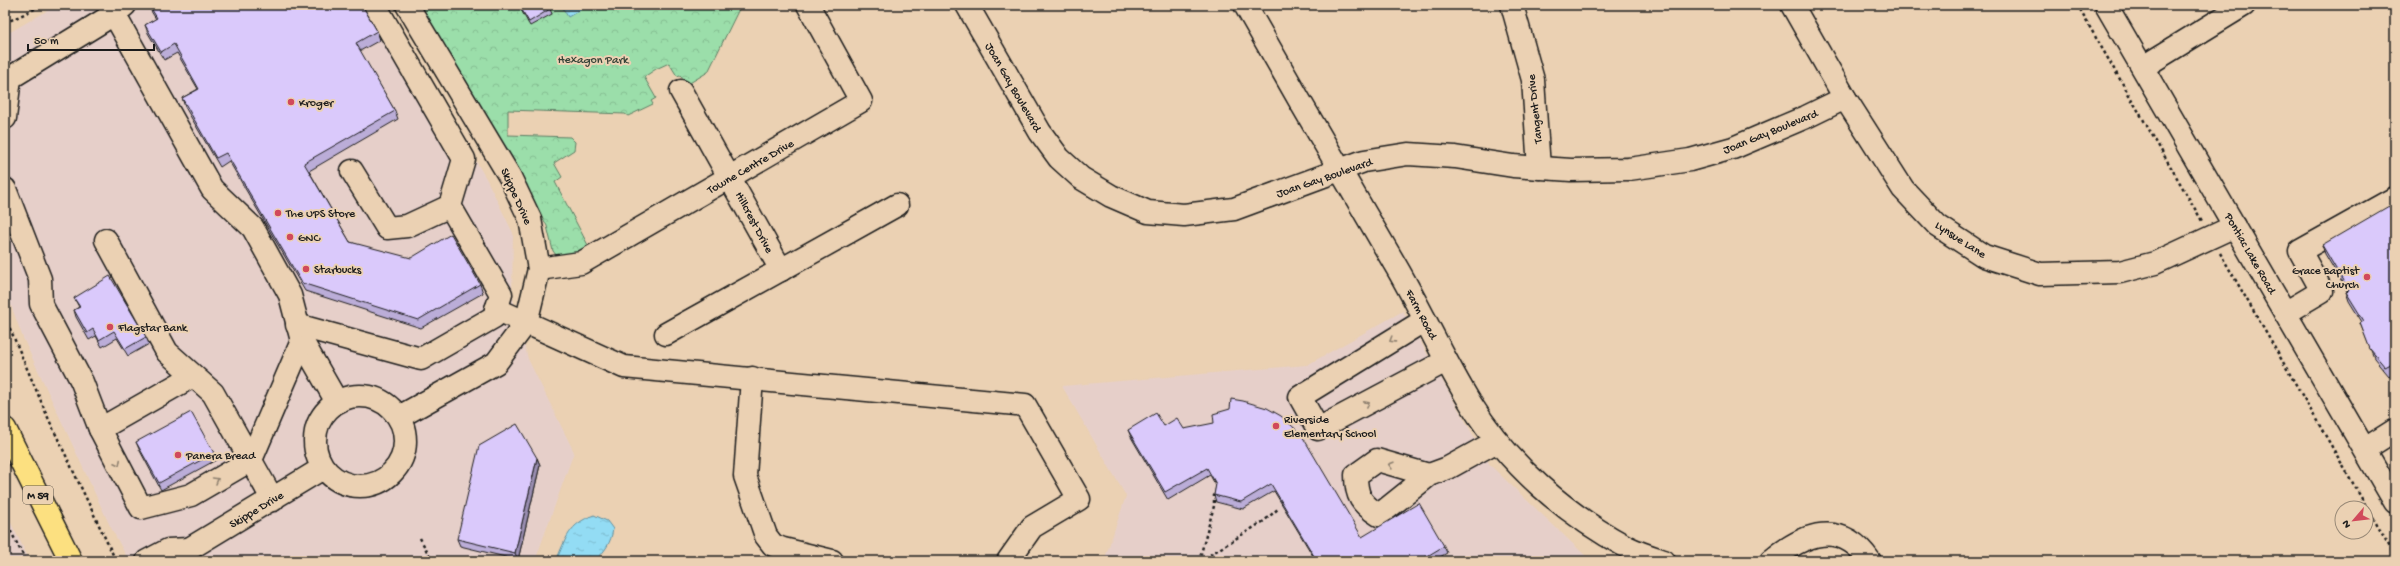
<svg xmlns="http://www.w3.org/2000/svg" width="2400" height="566" viewBox="0 0 2400 566" font-family="'Gochi Hand',sans-serif">
	<defs>
		<pattern id="park-crowns" width="20" height="18" patternUnits="userSpaceOnUse"><rect width="20" height="18" fill="#9bdeaa"/><path d="M2 6a3 3 0 1 1 6 0M12 15a3 3 0 1 1 6 0" fill="none" stroke="#85be92"/></pattern>
		<pattern id="water-ripples" width="26" height="14" patternUnits="userSpaceOnUse"><rect width="26" height="14" fill="#93dcf4"/><path d="M2 4q2-2 4 0t4 0M15 11q2-2 4 0t4 0" fill="none" stroke="#7ebcd1"/></pattern>
	</defs>
	<rect width="100%" height="100%" fill="#ebd1b3"/>
	<filter id="ink" filterUnits="userSpaceOnUse"><feTurbulence type="fractalNoise" baseFrequency=".025" numOctaves="2"/><feDisplacementMap in="SourceGraphic" scale="8" xChannelSelector="R" yChannelSelector="G"/><feConvolveMatrix kernelMatrix="1 2 1 2 8 2 1 2 1" color-interpolation-filters="sRGB"/></filter>
	<g filter="url(#ink)">
		<g fill="#e6cfc9">
			<path d="M57 5H384L487 180 513 233 512 295 528 359 574 452 535 561H129L110 526 23 338 5 289V35Z"/>
			<path d="M1403 311 1490 465 1591 561H1104L1126 496 1062 386 1307 365Z"/>
			<path d="M5 511 30 561H5Z"/>
		</g>
		<path fill="url(#park-crowns)" stroke="#5c7d63" d="M421 5H741L708 72 688 84 680 75 677 76 669 63 656 69 644 77 656 98 651 101 653 104 628 116 625 114 508 110V135L570 137 575 142 574 150 554 163 562 177 555 182 590 249 560 260 553 251 547 226 533 199Z"/>
		<g fill="url(#water-ripples)" stroke="#638f9e">
			<path d="M561 5H584L585 7 568 17Z"/>
			<path d="M594 515 607 521 613 529C611 543 605 551 595 561H556C566 538 569 524 594 515Z"/>
		</g>
		<g fill="none" stroke-linecap="round" stroke-linejoin="round">
			<g stroke="#1c1c1c" stroke-width="25">
				<g id="minor">
					<path d="M109 5 212 189 253 228 290 295 302 341 337 402"/>
					<path d="M967 5 1040 132 1059 158 1081 178 1111 196 1148 212 1184 215 1234 209 1364 161 1408 154 1455 157 1513 166 1571 170 1629 169 1690 160 1733 148 1806 117 1845 98"/>
					<path d="M1245 5C1295 93 1346 181 1397 268 1423 313 1444 360 1471 404 1508 464 1565 514 1627 547 1639 553 1652 557 1664 561"/>
					<path d="M1512 5 1533 80 1539 168"/>
					<path d="M1792 5 1845 98 1903 189 1938 226 1984 256 2040 274 2120 272 2155 263 2235 226"/>
					<path d="M2106 5 2395 502"/>
					<path d="M2143 67 2244 5"/>
					<path d="M681 91 781 270"/>
					<path d="M5 118 10 78 114 14 125 5"/>
					<path d="M352 171 387 228 407 226 450 206"/>
					<path d="M5 189 40 279 41 304 82 382 100 429 141 508 191 495 251 460 302 341"/>
					<path d="M106 240 167 352 213 393 273 500"/>
					<path d="M539 269 581 263 861 101 808 5"/>
					<path d="M496 309 624 367 1025 405 1079 499 1032 527 1008 561"/>
					<path d="M2285 313 2322 291 2300 251 2395 198"/>
					<path d="M1425 320 1300 397 1318 429 1446 361"/>
					<path d="M297 325 421 359 494 317 501 294 450 206 464 159 375 5"/>
					<path d="M666 334 897 205"/>
					<path d="M752 378 745 476 766 536 773 545 783 549 832 561"/>
					<circle cx="360" cy="441" r="45"/>
					<path d="M399 417 496 363 526 323 539 269 530 219 510 177 407 5"/>
					<path d="M100 429 193 376"/>
					<path d="M2365 449 2395 430"/>
					<path d="M1429 475 1377 460 1356 475C1356 496 1361 504 1379 515L1429 475 1448 468 1497 441"/>
					<path d="M147 561 168 550 189 549"/>
					<path d="M179 561 189 549 323 468"/>
					<path d="M1771 561C1804 533 1841 519 1870 561"/>
				</g>
			</g>
			<g stroke="#1c1c1c" stroke-width="25">
				<path id="highway" d="M5 429 71 561"/>
			</g>
			<g stroke="#1c1c1c" stroke-width="2.5" stroke-dasharray="3 3" stroke-linecap="butt">
				<path d="M2077 5 2202 221"/>
				<path d="M5 23 43 5"/>
				<path d="M2220 253 2395 556"/>
				<path d="M5 317 49 420 116 561"/>
				<path d="M5 520 26 561"/>
				<path d="M420 538 432 561"/>
				<path d="M1199 561 1214 506V495"/>
				<path d="M1200 561 1264 521 1279 508"/>
			</g>
			<use href="#minor" stroke="#ebd1b3" stroke-width="22"/>
			<use href="#highway" stroke="#fce080" stroke-width="22"/>
		</g>
		<g fill="#bbadd8" stroke="#1c1c1c">
			<path d="M149 5H364V8L377 31 380 40 360 51 395 111 398 119 309 171 350 242 480 284 483 293 421 328 305 291 229 161 220 167 185 107 182 98 198 89 177 53 164 60 148 33 145 25 156 19 151 11Z"/>
			<path d="M519 5 550 9 552 14 530 26 520 8Z"/>
			<path d="M2395 216V373L2389 376 2374 358 2360 323 2362 322 2349 301 2346 292 2347 291 2325 254 2322 245Z"/>
			<path d="M74 298 146 337 149 344 128 356 117 338 102 347 96 336 89 340 76 317 74 310 79 307Z"/>
			<path d="M1164 426 1184 429 1362 537 1444 546 1447 553 1433 561H1316L1274 491 1243 509 1216 502 1214 495 1216 486 1210 475 1168 500 1131 437 1128 430Z"/>
			<path d="M136 442 214 453 216 460 161 490 139 449Z"/>
			<path d="M537 458 540 465 518 560 460 546 457 539Z"/>
		</g>
		<path fill="#998db0" stroke="#1c1c1c" d="M537 458 540 465 518 560 515 553Z"/>
		<g fill="#dac9fb" stroke="#1c1c1c">
			<path d="M149 5H362L377 31 356 43 395 111 304 163 350 242 411 258 451 234 480 284 418 320 302 283 226 153 216 158 182 98 199 89 174 44 161 52 145 25 157 18Z"/>
			<path d="M519 5H548L550 9 529 22Z"/>
			<path d="M2389 206 2395 216V362L2385 367 2370 349 2360 323 2364 321 2346 292 2349 291 2322 245Z"/>
			<path d="M110 276 146 337 125 349 114 331 99 340 93 329 87 333 74 310 80 307 74 298Z"/>
			<path d="M1231 399 1243 401 1267 408 1281 416 1301 434 1362 537 1419 503 1444 546 1419 561H1317L1271 484 1241 502 1214 495 1216 484 1207 468 1165 492 1128 430 1156 413 1164 426 1177 418 1184 429 1214 423 1213 414 1230 409Z"/>
			<path d="M191 412 214 453 159 483 136 442Z"/>
			<path d="M517 424 537 458 515 553 457 539 479 446Z"/>
		</g>
		<defs><path id="oneway-chevron" d="M-2-3.5L2.5 0L-2 3.5" fill="none" stroke-width="1.6" stroke-linecap="round" stroke-linejoin="round"/></defs>
		<g stroke="#8e806f">
			<use href="#oneway-chevron" transform="translate(1392 340) rotate(148)"/>
			<use href="#oneway-chevron" transform="translate(1367 404) rotate(-28)"/>
			<use href="#oneway-chevron" transform="translate(118 463) rotate(63)"/>
			<use href="#oneway-chevron" transform="translate(1391 465) rotate(-164)"/>
			<use href="#oneway-chevron" transform="translate(216 480) rotate(-30)"/>
		</g>
	</g>
	<g fill="#d1495b" stroke="#ebd1b3" stroke-width="1.5">
		<circle cx="291" cy="102" r="4"/>
		<circle cx="278" cy="213" r="4"/>
		<circle cx="290" cy="237" r="4"/>
		<circle cx="306" cy="269" r="4"/>
		<circle cx="2367" cy="277" r="4"/>
		<circle cx="110" cy="327" r="4"/>
		<circle cx="1276" cy="426" r="4"/>
		<circle cx="178" cy="455" r="4"/>
	</g>
	<g text-anchor="middle" stroke-width="4" stroke-linejoin="round" paint-order="stroke">
		<rect fill="#ebd1b3" stroke="#5a5249" stroke-width="1" x="23" y="486" width="30" height="18" rx="3"/>
		<g font-size="11" font-weight="bold" fill="#1c1c1c">
			<text x="38" y="499">M 59</text>
		</g>
		<g font-size="12" fill="#354338" stroke="#ebd1b3">
			<text x="593" y="63">Hexagon Park</text>
		</g>
		<g font-size="12" fill="#1c1c1c" stroke="#ebd1b3">
			<text transform="translate(1014 87) rotate(60)" y="4">Joan Gay Boulevard</text>
			<text transform="translate(1534 109) rotate(-96)" y="4">Tangent Drive</text>
			<text transform="translate(1770 131) rotate(-22)" y="4">Joan Gay Boulevard</text>
			<text transform="translate(750 166) rotate(-30)" y="4">Towne Centre Drive</text>
			<text transform="translate(1324 177) rotate(-19)" y="4">Joan Gay Boulevard</text>
			<text transform="translate(517 196) rotate(66)" y="4">Skippe Drive</text>
			<text transform="translate(755 222) rotate(62)" y="4">Hillcrest Drive</text>
			<text transform="translate(1961 239) rotate(33)" y="4">Lynsue Lane</text>
			<text transform="translate(2251 253) rotate(60)" y="4">Pontiac Lake Road</text>
			<text transform="translate(1422 314) rotate(62)" y="4">Farm Road</text>
			<text transform="translate(256 509) rotate(-31)" y="4">Skippe Drive</text>
		</g>
		<g font-size="12" fill="#1c1c1c" stroke="#ebd1b3" text-anchor="start">
			<text x="299" y="106">Kroger</text>
			<text x="286" y="217">The UPS Store</text>
			<text x="298" y="241">GNC</text>
			<text x="314" y="273">Starbucks</text>
			<text x="2359" y="274" text-anchor="end">Grace Baptist<tspan x="2359" dy="14">Church</tspan></text>
			<text x="118" y="331">Flagstar Bank</text>
			<text x="1284" y="423">Riverside<tspan x="1284" dy="14">Elementary School</tspan></text>
			<text x="186" y="459">Panera Bread</text>
		</g>
	</g>
	<rect width="2400" height="566" fill="none" stroke="#ebd1b3" stroke-width="20"/>
	<rect x="10" y="10" width="2380" height="546" fill="none" stroke="#1c1c1c" stroke-width="1.5" filter="url(#ink)"/>
	<g transform="translate(2354 520) rotate(242)"><circle r="19" fill="#ebd1b3" stroke="#988977"/>
	<path d="M0-3L7 15L0 10L-7 15Z" fill="#d1495b"/>
	<text y="-6" font-size="11" font-weight="bold" text-anchor="middle" fill="#1c1c1c">N</text>
	</g>
	<path d="M28 44v6h126v-6" fill="none" stroke="#1c1c1c" stroke-width="2"/>
	<text x="34" y="44" font-size="12" fill="#1c1c1c" stroke="#ebd1b3" stroke-width="3" paint-order="stroke">50 m</text>
</svg>
